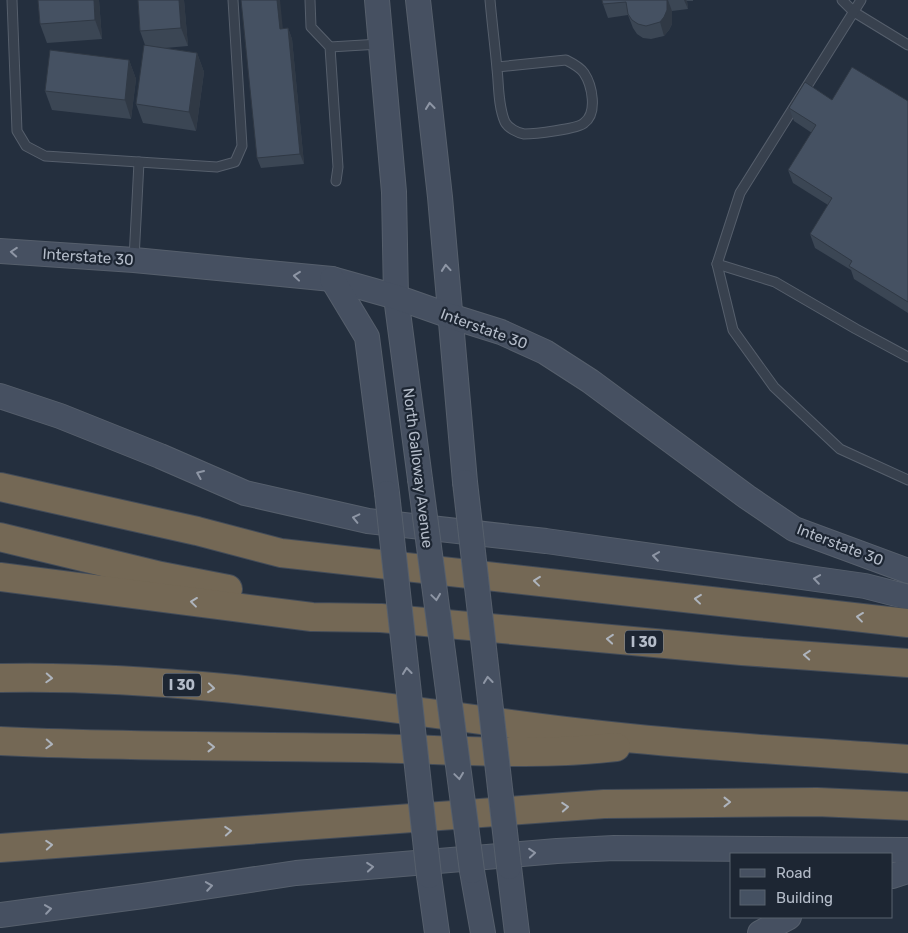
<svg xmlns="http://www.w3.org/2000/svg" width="908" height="933" viewBox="0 0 908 933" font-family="Rubik,sans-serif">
	<rect width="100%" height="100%" fill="#242f3e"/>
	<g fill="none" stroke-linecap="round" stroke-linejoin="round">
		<g stroke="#565f6c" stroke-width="11">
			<g id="service">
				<path d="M12 0 17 131 26 146 45 156 217 167 235 162 242 146 233 0"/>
				<path d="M310 0 311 27 330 47 338 167 336 181"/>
				<path d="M490 0C492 23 495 46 497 69 499 86 498 106 505 122 508 128 518 133 524 134 534 134 578 129 584 123 598 113 592 85 584 73 580 67 572 63 566 60L497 67"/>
				<path d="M842 0 854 12 908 45"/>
				<path d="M861 0 740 193 717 264 733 330 774 387 840 449 908 480"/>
				<path d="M330 47 380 44"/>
				<path d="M134 259 139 162"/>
				<path d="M717 264 775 282 856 329 908 357"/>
			</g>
		</g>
		<g stroke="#565f6c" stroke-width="26">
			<g id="secondary">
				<path d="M377 0 394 192 396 297 420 479"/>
				<path d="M418 0 440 197 465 482"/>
				<path d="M0 251 134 260 332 279 396 297 450 316 501 332 545 352 590 381 747 497 794 529 908 571"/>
				<path d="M332 279 367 337 387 493"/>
				<path d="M0 396 60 416 160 456 245 493 368 521 546 541 865 586 908 597"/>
				<path d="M509 867 517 933"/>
				<path d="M472 871 483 933"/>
				<path d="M429 876 437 933"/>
				<path d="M892 876 908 871"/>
				<path d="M0 915 143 896 296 873 557 851 614 848 908 850"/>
				<path d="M760 933 789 917"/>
			</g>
		</g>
		<g stroke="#434c59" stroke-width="30">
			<g id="motorway">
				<path d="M0 487 197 531 281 553 908 623"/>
				<path d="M0 537 161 576 228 589"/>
				<path d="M0 577 312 617 381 618 742 651 908 663"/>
				<path d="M0 678C189 674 378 708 565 731 679 745 794 751 908 759"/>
				<path d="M0 741C121 747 242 746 363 748 447 749 532 757 616 747"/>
				<path d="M0 848 604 804 817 802 908 806"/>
			</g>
		</g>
		<use href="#service" stroke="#38414e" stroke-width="9"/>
		<use href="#secondary" stroke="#465061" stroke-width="24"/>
		<use href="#motorway" stroke="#746855" stroke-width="28"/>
		<g stroke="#565f6c" stroke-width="26" stroke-linecap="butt">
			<g id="secondary-bridge">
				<path d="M420 479 472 871"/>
				<path d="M465 482 509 867"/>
				<path d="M387 493 429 876"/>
			</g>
		</g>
		<use href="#secondary-bridge" stroke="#465061" stroke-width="24"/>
	</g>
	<g fill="#3b4654">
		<path d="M38 0H99L102 39 47 43 40 24Z"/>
		<path d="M138 0H184L188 46 165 48 197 53 204 72 196 131 143 123 136 104 145 45 140 31Z"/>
		<path d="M602 0H693V1H687L688 9 672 11V24L669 30 664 36 651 39 643 38 637 34 633 28 628 15 608 18 603 4Z"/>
		<path d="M288 28 292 39 304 164 261 168 257 158Z"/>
		<path d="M129 60 136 79 131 119 52 110 45 91Z"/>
		<path d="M832 100 908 101V313L854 279 851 270 815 248 810 234 828 205 793 183 788 170 812 133 794 121 789 108Z"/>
	</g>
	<g fill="#303945">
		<path d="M94 0H99L102 39 95 20Z"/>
		<path d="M179 0H184L188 46 181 28Z"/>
		<path d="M277 0H280L284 40 280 29Z"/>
		<path d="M667 0H668L672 11V24L669 30 664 36 660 22Z"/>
		<path d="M684 0H686L687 1 688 9Z"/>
		<path d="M288 28 292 39 304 164 300 154Z"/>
		<path d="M197 53 204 72 196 131 189 112Z"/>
		<path d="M129 60 136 79 131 119 125 100Z"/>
	</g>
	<g fill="#455162" stroke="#303945">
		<path d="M38 0H94L95 20 40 24Z"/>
		<path d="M138 0H179L181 28 140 31Z"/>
		<path d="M241 0H277L280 29 288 28 300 154 257 158Z"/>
		<path d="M602 0H667V10L664 17 660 22 646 26 638 24 632 20 628 14 626 2 603 4Z"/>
		<path d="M144 45 197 53 189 112 136 104Z"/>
		<path d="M50 50 129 60 125 100 45 91Z"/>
		<path d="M852 67 908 101V302L849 266 852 261 810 234 832 198 788 170 816 125 789 108 805 82 832 100Z"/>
	</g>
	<defs><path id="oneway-chevron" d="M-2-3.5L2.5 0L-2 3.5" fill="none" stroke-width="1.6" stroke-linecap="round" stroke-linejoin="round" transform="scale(1.25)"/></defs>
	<g stroke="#8e96a5">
		<use href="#oneway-chevron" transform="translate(430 106) rotate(-96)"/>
		<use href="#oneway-chevron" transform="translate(14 252) rotate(-176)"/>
		<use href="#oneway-chevron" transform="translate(446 268) rotate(-95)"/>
		<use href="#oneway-chevron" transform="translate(297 276) rotate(-174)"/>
		<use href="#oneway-chevron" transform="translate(200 474) rotate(-157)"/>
		<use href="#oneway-chevron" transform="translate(356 518) rotate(-167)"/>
		<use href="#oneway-chevron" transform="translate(656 556) rotate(-172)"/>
		<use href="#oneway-chevron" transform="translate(817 579) rotate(-172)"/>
		<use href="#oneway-chevron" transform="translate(436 597) rotate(82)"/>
		<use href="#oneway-chevron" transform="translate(407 671) rotate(-96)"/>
		<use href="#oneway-chevron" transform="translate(488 680) rotate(-96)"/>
		<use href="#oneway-chevron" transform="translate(459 776) rotate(82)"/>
		<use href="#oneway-chevron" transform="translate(532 853) rotate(-5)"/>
		<use href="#oneway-chevron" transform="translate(370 867) rotate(-5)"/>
		<use href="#oneway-chevron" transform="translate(209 886) rotate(-9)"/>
		<use href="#oneway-chevron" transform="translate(48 909) rotate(-8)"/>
	</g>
	<g stroke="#aeb4bd">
		<use href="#oneway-chevron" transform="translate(537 581) rotate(-174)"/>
		<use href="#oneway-chevron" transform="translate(698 599) rotate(-174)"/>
		<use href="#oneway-chevron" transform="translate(194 602) rotate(-173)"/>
		<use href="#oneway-chevron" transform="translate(860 617) rotate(-173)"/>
		<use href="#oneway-chevron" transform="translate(610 639) rotate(-175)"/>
		<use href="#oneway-chevron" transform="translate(807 655) rotate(-176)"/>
		<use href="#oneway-chevron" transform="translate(49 678) rotate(3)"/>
		<use href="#oneway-chevron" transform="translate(211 688) rotate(6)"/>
		<use href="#oneway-chevron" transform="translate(49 744) rotate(3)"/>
		<use href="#oneway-chevron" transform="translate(211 747)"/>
		<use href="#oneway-chevron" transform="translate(727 802)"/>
		<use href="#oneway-chevron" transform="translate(565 807) rotate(-4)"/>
		<use href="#oneway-chevron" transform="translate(228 831) rotate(-4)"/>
		<use href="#oneway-chevron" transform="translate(49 845) rotate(-4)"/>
	</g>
	<g text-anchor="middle" stroke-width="4.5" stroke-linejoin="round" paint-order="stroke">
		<g fill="#1d2633" stroke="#878f9c" stroke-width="1">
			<rect x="625" y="630.5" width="38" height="23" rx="4"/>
			<rect x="163" y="673.5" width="38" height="23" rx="4"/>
		</g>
		<g font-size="14" font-weight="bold" fill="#b4bcc9">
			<text x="644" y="647">I 30</text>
			<text x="182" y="690">I 30</text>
		</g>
		<g font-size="15" fill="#b4bcc9" stroke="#1d2633">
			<text transform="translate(88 257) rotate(4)" y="5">Interstate 30</text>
			<text transform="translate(484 329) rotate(20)" y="5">Interstate 30</text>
			<text transform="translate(418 468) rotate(83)" y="5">North Galloway Avenue</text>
			<text transform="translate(840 545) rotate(21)" y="5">Interstate 30</text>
		</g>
	</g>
	<rect x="730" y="853" width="162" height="65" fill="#1d2633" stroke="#59626f"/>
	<rect x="740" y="869" width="25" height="8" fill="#465061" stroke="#59626f"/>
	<text x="776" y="878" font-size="15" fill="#b4bcc9">Road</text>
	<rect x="740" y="890" width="25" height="15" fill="#455162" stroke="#59626f"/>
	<text x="776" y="903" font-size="15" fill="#b4bcc9">Building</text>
</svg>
